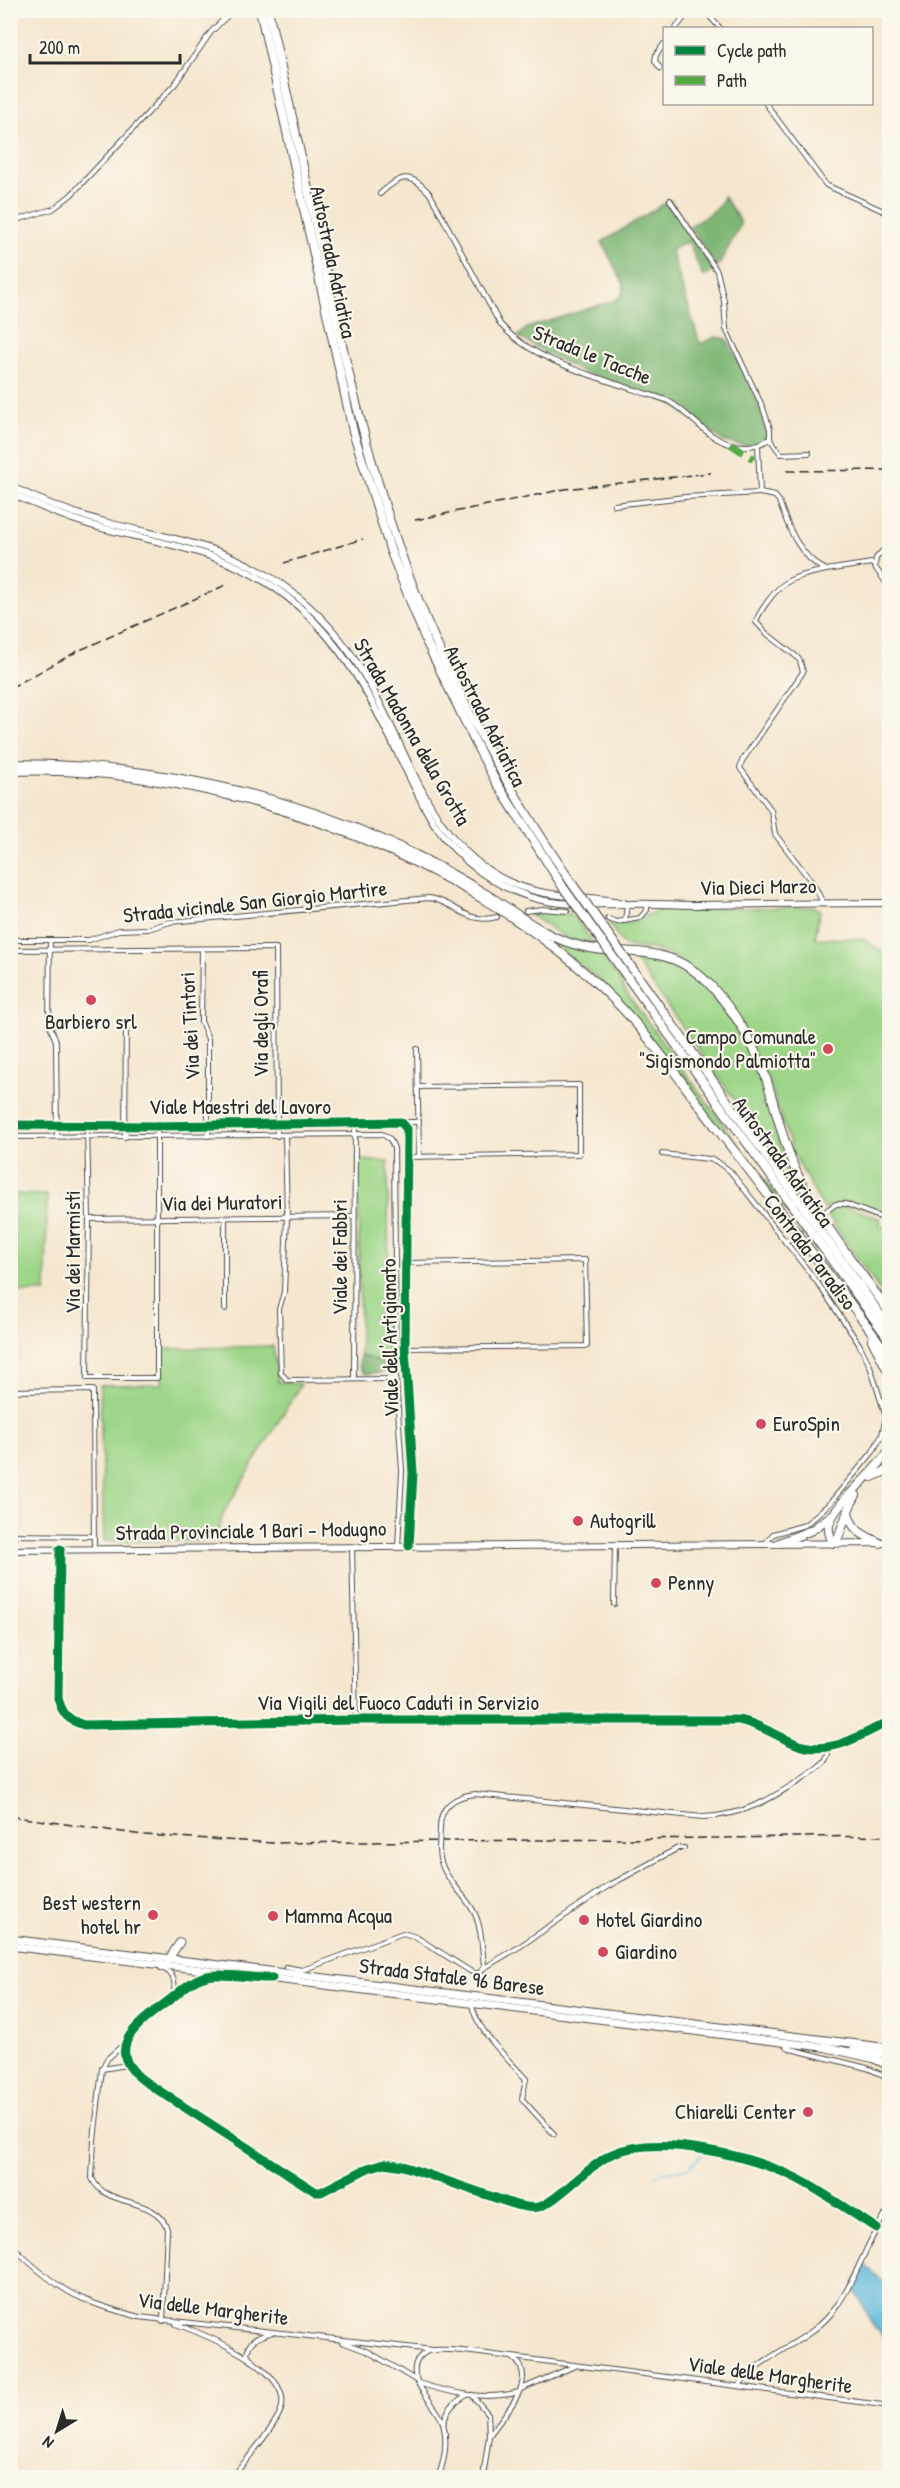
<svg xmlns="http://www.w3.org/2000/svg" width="900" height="2488" viewBox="0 0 900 2488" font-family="'Patrick Hand',sans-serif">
	<rect width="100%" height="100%" fill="#fbf7ec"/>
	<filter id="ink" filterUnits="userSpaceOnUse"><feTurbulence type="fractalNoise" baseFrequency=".0167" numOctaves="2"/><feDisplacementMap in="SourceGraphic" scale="12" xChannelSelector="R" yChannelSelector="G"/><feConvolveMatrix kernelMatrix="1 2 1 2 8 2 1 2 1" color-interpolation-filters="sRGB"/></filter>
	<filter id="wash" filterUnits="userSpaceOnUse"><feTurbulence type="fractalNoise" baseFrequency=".008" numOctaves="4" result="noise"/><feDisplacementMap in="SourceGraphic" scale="24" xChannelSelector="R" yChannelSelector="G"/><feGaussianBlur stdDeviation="1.35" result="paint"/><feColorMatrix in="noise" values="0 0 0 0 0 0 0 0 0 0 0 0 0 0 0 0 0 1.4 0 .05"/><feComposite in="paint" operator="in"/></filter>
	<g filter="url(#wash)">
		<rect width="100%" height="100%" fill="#f5e6cf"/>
		<g fill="#9dd688" stroke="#64805a" stroke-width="1.5">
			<path d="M815 907 820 910 815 938 864 939 889 957V1212L886 1215 841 1201 824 1210 793 1153 771 1086 732 1010 676 957 652 949 624 946 608 922C637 928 641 913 666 909Z"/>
			<path d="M557 912 573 915 594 944 569 940 527 913Z"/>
			<path d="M543 936 563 946 601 954 622 983 624 990 815 1248 621 1003 603 983Z"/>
			<path d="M634 959C649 961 668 963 682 971 712 987 743 1036 756 1067 767 1091 771 1117 779 1141 788 1168 802 1191 816 1214Z"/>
			<path d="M358 1160 388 1162 389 1365 360 1355Z"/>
			<path d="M11 1194 47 1195 46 1292H11Z"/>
			<path d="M845 1206 881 1219 879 1224 889 1228V1304L826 1213 835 1207Z"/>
			<path d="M273 1346 278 1382 301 1384 223 1514 216 1541H104L100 1385 162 1384 163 1349Z"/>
		</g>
		<g fill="#7eb774" stroke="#547150" stroke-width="1.5">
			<path d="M723 196 740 221V225L719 265 713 262 690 226C700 219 722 210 723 196Z"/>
			<path d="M670 200 714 271 703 277 688 241 671 250 700 344 716 337 727 339 756 397 768 434 764 442 746 446 725 442 669 402 582 372 518 337 527 328 616 300 623 293 624 285 602 242Z"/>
			<path d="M360 1355 389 1365 386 1372 365 1374 359 1367Z"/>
		</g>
		<path fill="#5cb7da" stroke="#447182" stroke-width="1.5" d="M864 2264 889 2287V2344L875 2328 853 2287Z"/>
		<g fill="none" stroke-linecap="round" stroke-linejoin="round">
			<path stroke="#5cb7da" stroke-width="1.5" d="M655 2177 661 2173 688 2168 703 2154"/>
		</g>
	</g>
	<g filter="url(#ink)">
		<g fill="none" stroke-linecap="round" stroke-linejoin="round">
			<g stroke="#cdc1ae" stroke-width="4" stroke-dasharray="4 2" stroke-linecap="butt">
				<path d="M568 911 608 919"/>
				<path d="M796 1233 826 1211"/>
			</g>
			<g stroke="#494744" stroke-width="6">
				<g id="street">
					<path d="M704 10 720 28"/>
					<path d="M676 28 690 10"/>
					<path d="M660 68 655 61 656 55 664 44"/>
					<path d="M766 104 826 185 890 214"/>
					<path d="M380 194C401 174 411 172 430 194L500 324C532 360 591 375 635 390 646 394 660 397 670 402 690 414 707 438 730 444 744 448 758 446 770 439"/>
					<path d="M670 200 717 271 724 301 726 329 763 408 770 429V439L781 454 809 453"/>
					<path d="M10 222 53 209 71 195 175 84 211 32 233 10"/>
					<path d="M760 493 775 496 779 501C788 527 799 557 826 570L872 563 890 588"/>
					<path d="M614 505 685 497 760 493 758 445"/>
					<path d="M875 565 876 558 890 543"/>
					<path d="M823 903 814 885 775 834 771 810 740 768 742 761 803 672 800 661 797 657 766 633 756 622C758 614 763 608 768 601 785 577 799 576 826 570"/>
					<path d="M526 911 542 909 568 911"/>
					<path d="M608 919 617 922 640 918 647 910V904"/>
					<path d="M625 921 627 904"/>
					<path d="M10 940H89L119 930 148 929 170 922 429 898C457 902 465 925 497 917"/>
					<path d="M50 940 49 1024 56 1041 57 1136"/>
					<path d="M10 950 276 948 277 1136"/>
					<path d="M202 950 201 1021 208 1039V1136"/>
					<path d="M417 1049 419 1157"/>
					<path d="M402 1122H419"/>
					<path d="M10 1125 157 1126 401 1122 407 1129 405 1348 413 1473 409 1546"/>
					<path d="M87 1126 89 1219 87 1378H157V1126"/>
					<path d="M285 1136 287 1217 284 1292 279 1309 281 1373 287 1380 396 1379"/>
					<path d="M10 1137 382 1134 390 1139 394 1148 396 1379 402 1471 398 1547"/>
					<path d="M125 1137 126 1023"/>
					<path d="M662 1154 709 1159 716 1161 730 1171 817 1282 859 1344 870 1366 886 1417 882 1435 872 1453 830 1503 805 1525 773 1534 765 1544"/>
					<path d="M406 1157 579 1154V1085L418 1087"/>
					<path d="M826 1211 836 1204H846L890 1221"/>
					<path d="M225 1218V1309"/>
					<path d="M89 1219 355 1216"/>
					<path d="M785 1242 793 1236"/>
					<path d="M405 1348 587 1346 585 1260 406 1263"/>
					<path d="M354 1378 355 1124"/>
					<path d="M10 1391 93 1390 94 1549"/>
					<path d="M10 1535 94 1536"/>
					<path d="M352 1547 356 1720"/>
					<path d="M60 1550 58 1698C62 1714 68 1720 84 1725L356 1720H739C759 1724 775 1735 794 1743 828 1758 860 1735 890 1721"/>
					<path d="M614 1604 615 1545"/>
					<path d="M440 1828C440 1806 455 1796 475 1794L703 1817C751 1815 778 1794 817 1769L825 1762 828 1755 826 1748"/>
					<path d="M286 1967 302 1970 308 1968 403 1933 416 1937 470 1971 476 1974 482 1971 484 1965C482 1949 482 1929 475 1914 464 1891 439 1877 439 1849"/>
					<path d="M161 1968C175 1972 177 1985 172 1998"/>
					<path d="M484 1968 519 1947 608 1886 678 1848H684"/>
					<path d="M220 1975H208L198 1979 135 2028 125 2044 127 2065 144 2081 316 2192H321L368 2168 385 2163 403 2166 516 2205C523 2206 531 2209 538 2207 556 2203 590 2164 612 2154 659 2133 754 2156 798 2179 825 2193 850 2212 876 2228"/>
					<path d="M472 2003C473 2027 510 2061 526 2079L522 2099 554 2134"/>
					<path d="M787 2043 786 2046 791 2049 867 2068 890 2078"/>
					<path d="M124 2044 107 2059 102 2069 127 2065"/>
					<path d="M102 2069 94 2140 92 2178C104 2208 156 2196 167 2228L163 2321"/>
					<path d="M10 2244C28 2262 47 2279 69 2292 90 2304 115 2310 139 2317L433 2350"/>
					<path d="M176 2324C204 2334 289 2368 282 2406 279 2423 244 2462 232 2478"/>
					<path d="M342 2342 369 2352 417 2381"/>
					<path d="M512 2357 890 2406"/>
					<path d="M252 2361 247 2353C250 2339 258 2337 270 2333"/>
					<path d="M418 2383C450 2393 486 2401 519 2392"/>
					<path d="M739 2386C757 2357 804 2344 829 2316 856 2285 865 2241 890 2208"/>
					<path d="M521 2389 575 2366"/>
					<path d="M472 2395 488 2414 489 2436 483 2478"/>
					<path d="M444 2422C448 2407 454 2403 467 2395"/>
					<path d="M438 2478C445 2460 448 2442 443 2423 437 2403 404 2381 418 2359 422 2354 428 2350 434 2350 457 2348 488 2355 512 2357 542 2378 503 2415 489 2436"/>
				</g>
			</g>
			<g stroke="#494744" stroke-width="8">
				<g id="secondary">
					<path d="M10 486C42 502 74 514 108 523 174 539 228 546 285 587 318 611 346 643 366 678 408 748 428 845 509 882 549 900 583 894 624 903"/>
					<path d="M10 493C42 508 75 522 110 530 174 546 232 554 286 596 356 650 385 730 424 806 446 849 484 882 530 897 562 907 597 904 630 904 651 903 672 905 693 905 759 904 824 903 890 903"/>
					<path d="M10 1550 890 1543"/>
				</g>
			</g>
			<g stroke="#494744" stroke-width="9">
				<g id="primary">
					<path d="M10 1939 890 2048"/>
					<path d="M10 1946 830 2048"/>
					<path d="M168 1960 180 1942"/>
					<path d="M853 2050 890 2055"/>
				</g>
			</g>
			<g stroke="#494744" stroke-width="10">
				<g id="highway">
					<path d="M260 10 353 431 391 552 427 643 479 750 496 782 563 887"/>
					<path d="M268 10C287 93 305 175 323 258 346 367 371 475 410 579 452 690 506 787 573 885"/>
					<path d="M10 764C152 764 293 794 420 857 445 870 470 884 494 899 517 914 541 933 567 942 622 962 665 935 713 988 735 1013 754 1044 765 1075 775 1106 782 1137 794 1167 817 1219 857 1266 890 1313"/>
					<path d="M10 771C214 763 468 854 613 999 652 1038 684 1086 718 1130 776 1205 834 1280 890 1357"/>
					<path d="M637 975 890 1328"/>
					<path d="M628 978 890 1341"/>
					<path d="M872 1340 890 1375"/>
					<path d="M872 1477 890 1469"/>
					<path d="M848 1512C852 1531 863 1535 880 1543"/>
					<path d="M779 1543 812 1530 832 1515"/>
					<path d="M833 1543C830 1537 828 1532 829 1525 834 1503 876 1473 890 1449"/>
					<path d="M836 1543 850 1506 856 1495"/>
					<path d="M825 2047 873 2058 890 2066"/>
				</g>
			</g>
			<use href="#street" stroke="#fff" stroke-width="4"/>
			<use href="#secondary" stroke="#fff" stroke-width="6"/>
			<use href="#primary" stroke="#fff" stroke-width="7"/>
			<use href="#highway" stroke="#fff" stroke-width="8"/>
			<g stroke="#2b2b2b" stroke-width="1.5" stroke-dasharray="9 4.5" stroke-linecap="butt">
				<path d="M787 471 890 470"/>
				<path d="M415 520 565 489 711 473"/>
				<path d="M284 563 363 539"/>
				<path d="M10 688 78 651 228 584"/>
				<path d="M10 1816 143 1835 275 1843 890 1836"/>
			</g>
			<g stroke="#494744" stroke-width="6" stroke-linecap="butt">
				<path id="street-bridge" d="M439 1849 440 1828"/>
			</g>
			<g stroke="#494744" stroke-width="10" stroke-linecap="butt">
				<g id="highway-bridge">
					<path d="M573 885 637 975"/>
					<path d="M563 887 628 978"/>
				</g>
			</g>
			<use href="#street-bridge" stroke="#fff" stroke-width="4"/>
			<use href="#highway-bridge" stroke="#fff" stroke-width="8"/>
			<path stroke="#54ab44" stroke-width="8" stroke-dasharray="15 8" stroke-linecap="butt" d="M731 444 754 459"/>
			<g stroke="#fbf7ec" stroke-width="13">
				<g id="cycleway">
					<path d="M10 1125 157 1126 401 1122 407 1129 405 1348 413 1473 409 1546"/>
					<path d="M60 1549 58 1698C62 1714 68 1720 84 1725L356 1720H739C759 1724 775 1735 794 1743 828 1758 860 1735 890 1721"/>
					<path d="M272 1978C254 1979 222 1972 207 1976 192 1979 180 1992 168 2001 138 2024 101 2048 144 2081L316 2192H321L368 2168 385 2163 403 2166 516 2205C523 2206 531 2209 538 2207 556 2203 590 2164 612 2154 659 2133 754 2156 798 2179 825 2193 850 2212 876 2228"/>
				</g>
			</g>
			<use href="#cycleway" stroke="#00873e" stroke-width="9"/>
		</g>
	</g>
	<g fill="#d1495b" stroke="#fbf7ec" stroke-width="2">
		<circle cx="91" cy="1000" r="6"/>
		<circle cx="828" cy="1049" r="6"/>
		<circle cx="761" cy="1424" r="6"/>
		<circle cx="578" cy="1521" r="6"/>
		<circle cx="656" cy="1583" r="6"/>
		<circle cx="153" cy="1915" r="6"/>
		<circle cx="273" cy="1916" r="6"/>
		<circle cx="584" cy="1920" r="6"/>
		<circle cx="603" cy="1952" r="6"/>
		<circle cx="808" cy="2112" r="6"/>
	</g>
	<g text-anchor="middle" stroke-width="4.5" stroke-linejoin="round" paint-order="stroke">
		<g font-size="21" fill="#2b2b2b" stroke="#fbf7ec">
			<text transform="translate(333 262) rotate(78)" y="7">Autostrada Adriatica</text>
			<text transform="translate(592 355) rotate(22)" y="7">Strada le Tacche</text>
			<text transform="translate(485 716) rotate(63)" y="7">Autostrada Adriatica</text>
			<text transform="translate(412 732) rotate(60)" y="7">Strada Madonna della Grotta</text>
			<text transform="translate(758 887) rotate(-1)" y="7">Via Dieci Marzo</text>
			<text transform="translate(255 902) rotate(-6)" y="7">Strada vicinale San Giorgio Martire</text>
			<text transform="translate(261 1024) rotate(-90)" y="7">Via degli Orafi</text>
			<text transform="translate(190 1026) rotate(-93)" y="7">Via dei Tintori</text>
			<text x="240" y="1114">Viale Maestri del Lavoro</text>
			<text transform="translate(783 1162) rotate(54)" y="7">Autostrada Adriatica</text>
			<text transform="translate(222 1203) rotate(-1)" y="7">Via dei Muratori</text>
			<text transform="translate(73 1252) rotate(-90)" y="7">Via dei Marmisti</text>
			<text transform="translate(810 1252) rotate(53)" y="7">Contrada Paradiso</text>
			<text transform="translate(340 1257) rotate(-90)" y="7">Viale dei Fabbri</text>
			<text transform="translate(390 1338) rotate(-91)" y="7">Viale dell'Artigianato</text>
			<text transform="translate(251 1531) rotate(-1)" y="7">Strada Provinciale 1 Bari - Modugno</text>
			<text x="398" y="1710">Via Vigili del Fuoco Caduti in Servizio</text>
			<text transform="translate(452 1977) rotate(7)" y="7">Strada Statale 96 Barese</text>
			<text transform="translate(213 2309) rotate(7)" y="7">Via delle Margherite</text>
			<text transform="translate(770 2375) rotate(8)" y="7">Viale delle Margherite</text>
		</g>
		<g font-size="21" fill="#2b2b2b" stroke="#fbf7ec" text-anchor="start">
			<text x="91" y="1029" text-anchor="middle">Barbiero srl</text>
			<text x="816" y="1044" text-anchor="end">Campo Comunale<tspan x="816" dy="24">"Sigismondo Palmiotta"</tspan></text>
			<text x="773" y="1431">EuroSpin</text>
			<text x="590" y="1528">Autogrill</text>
			<text x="668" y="1590">Penny</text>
			<text x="141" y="1910" text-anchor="end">Best western<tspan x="141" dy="24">hotel hr</tspan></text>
			<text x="285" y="1923">Mamma Acqua</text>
			<text x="596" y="1927">Hotel Giardino</text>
			<text x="615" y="1959">Giardino</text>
			<text x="796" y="2119" text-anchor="end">Chiarelli Center</text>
		</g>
	</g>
	<rect width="900" height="2488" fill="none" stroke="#fbf7ec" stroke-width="36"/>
	<rect x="663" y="27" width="210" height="78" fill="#fbf7ec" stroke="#a8a59f" stroke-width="1.5"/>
	<rect x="675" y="46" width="30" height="9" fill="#00873e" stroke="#a8a59f" stroke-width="1.5"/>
	<text x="717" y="57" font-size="18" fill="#2b2b2b">Cycle path</text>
	<rect x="675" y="76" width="30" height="9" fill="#54ab44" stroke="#a8a59f" stroke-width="1.5"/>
	<text x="717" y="87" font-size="18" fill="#2b2b2b">Path</text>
	<g transform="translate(57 2431) rotate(218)" stroke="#fbf7ec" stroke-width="4.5" paint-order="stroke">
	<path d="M0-4.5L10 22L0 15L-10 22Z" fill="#2b2b2b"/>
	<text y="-9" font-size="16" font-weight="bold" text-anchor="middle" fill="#2b2b2b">N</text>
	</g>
	<path d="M30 54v9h150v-9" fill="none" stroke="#2b2b2b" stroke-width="3"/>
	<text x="39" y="54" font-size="18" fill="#2b2b2b" stroke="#fbf7ec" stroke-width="4.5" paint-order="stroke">200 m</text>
</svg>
